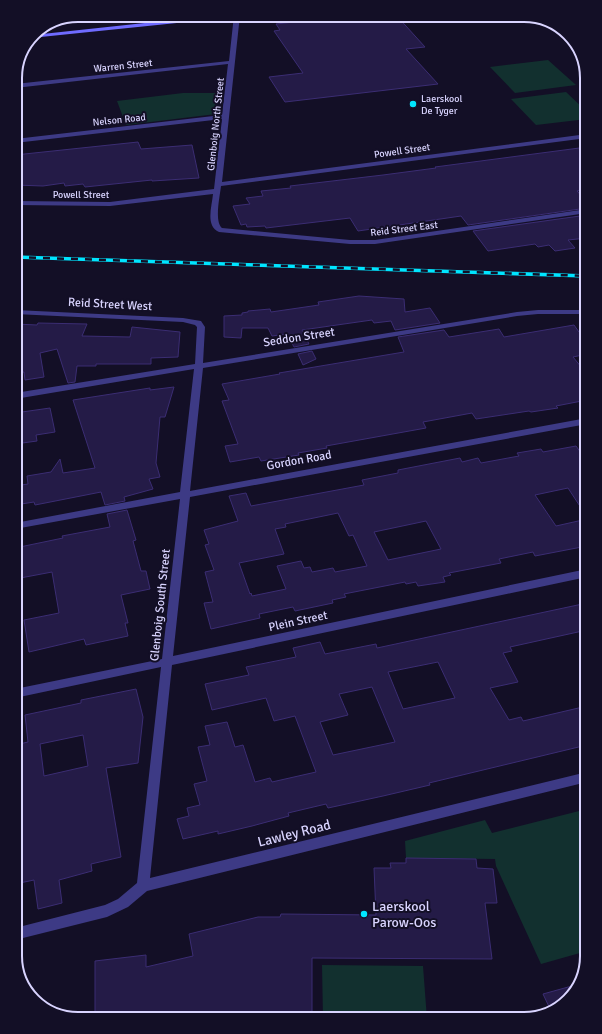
<svg xmlns="http://www.w3.org/2000/svg" width="602" height="1034" viewBox="0 0 602 1034" font-family="Signika,sans-serif">
	<rect width="100%" height="100%" fill="#130f26"/>
	<g fill="#12302f">
		<path d="M548 60 576 85 515 93 490 67Z"/>
		<path d="M566 92 587 112V119L536 125 511 99Z"/>
		<path d="M183 93H215L216 114 126 125 117 101Z"/>
		<path d="M587 809V951L541 964 496 866 495 859 406 858 405 841 485 820 492 833Z"/>
		<path d="M322 965 423 966 427 1019 323 1018Z"/>
	</g>
	<g fill="#241b47" stroke="#3b2d73" fill-rule="evenodd">
		<path d="M396 15 425 47 406 49 438 84 285 102 269 77 303 73 274 31 280 30 276 24 351 16 354 20Z"/>
		<path d="M138 142 141 149 192 145 199 178 152 181V180L85 187 83 184 65 186 64 183 43 186 15 185V155Z"/>
		<path d="M587 147V189L577 191 587 202V208L468 225 461 216 358 231 350 218 266 228 265 226 247 227 246 224 241 225 233 206 250 204 246 198 263 196 261 191 291 188 290 186 383 175 436 168 435 167Z"/>
		<path d="M587 215V238L568 240 575 248 555 251 549 245 538 247 535 244 488 251 473 231Z"/>
		<path d="M359 296 404 299 405 312 430 308 440 323 395 330 391 321 374 323 372 320 302 330 309 344 294 347 287 334 272 336 268 328H242L241 338 224 337V316L242 315V313L248 312V311L270 309 271 312 319 305 318 302Z"/>
		<path d="M38 323 87 324 82 336 130 337 132 327 180 332 178 357 151 358V364H96V366H77L75 382 68 383 57 349 40 353 44 377 25 380 24 372 15 373V324L37 325Z"/>
		<path d="M574 325 579 332 587 331V354L573 357 587 374V400L556 406 558 408 531 412 529 411 476 419 472 413 423 422 426 428 326 446 327 448 298 453 299 455 261 461 259 457 230 462 225 446 238 444 222 401 229 400 222 384 280 374 279 373 404 352 398 337 444 330 449 337 499 329 504 337Z"/>
		<path d="M312 351 316 359 303 365 298 354Z"/>
		<path d="M174 387 165 417H160L156 463 160 477 149 479 153 489 124 497 125 501 105 505 101 492 35 505 34 502 15 505V486L28 484 27 476 51 472 60 459 63 473 95 468 73 400 150 388V390Z"/>
		<path d="M50 408 55 432 36 435 37 441 15 444V413Z"/>
		<path d="M576 446 587 461V517L568 488 535 495 556 526 587 519V546L535 556 533 552 499 559 501 563 449 573 451 575 443 577 445 582 418 586 416 582 406 584 405 582 344 594 346 597 332 600 333 603 295 611 293 607 259 614 260 618 211 629 204 603 213 602 205 572 214 570 205 545 209 544 204 530 238 521 229 496 246 493 251 506 364 485 362 480 398 473V470L460 458 462 462 478 458 481 463 519 456 517 453 541 449 543 452ZM338 513 349 536 353 535 367 566 335 572 333 568 312 572 310 567 304 568 301 561 277 566 286 589 252 596 251 593 250 594 239 563 284 554 275 529 286 527 285 524ZM426 521 441 549 388 560 374 532Z"/>
		<path d="M127 510 136 540 133 541 141 571H146L150 589 121 595 128 623H125L128 636 86 645 84 639 29 652 24 620 59 613 52 572 15 579V548L63 538 62 536 110 527 107 514Z"/>
		<path d="M587 603V630L510 647 512 651 503 653 518 682 490 688 509 720 521 717 523 721 587 706V745L429 783 430 785 383 796 328 808 326 804 288 813 289 816 252 826 218 834V831L183 839 177 819 189 816 187 808 200 805 194 784 207 781 198 747 210 745 205 726 227 722 235 747 243 745 255 782 270 778 272 782 316 772 295 716 274 721 266 698 212 710 205 684 249 675 246 667 296 657 293 648 320 642 325 654 376 644 377 648ZM438 662 455 698 403 709 388 672ZM372 687 395 742 333 755 320 722 348 715 339 694Z"/>
		<path d="M136 689 143 717 138 763 106 768 121 857 91 864 92 871 59 880 62 903 38 909 34 880 15 884V787H18L15 765V745L28 742 25 715 81 703V700ZM83 735 88 766 44 776 40 744Z"/>
		<path d="M406 858 476 859 477 868 493 869 497 903H485L492 959 312 958V1019H95V961L146 955V967L193 956 189 934 258 917H280L281 914 376 915 374 868H391L390 863H406Z"/>
		<path d="M579 984 577 991 552 1013 543 994Z"/>
	</g>
	<g fill="none" stroke-linecap="round" stroke-linejoin="round">
		<g fill="#3d3a85" fill-rule="evenodd">
			<path d="M234 15H240L222 182 587 134V138L221 186C220 196 214 221 222 228L350 240H375L587 209V213L375 244H350L219 232C205 226 212 206 213 194L110 206 15 205V201L110 202 214 189 222 119 15 143V139L222 115 228 64 15 88V84L229 61Z"/>
			<path d="M15 310 183 318 201 321 205 327 203 363 517 312 538 310H587V314H538L517 316 203 368 190 491 587 418V424L190 497 173 656 587 569V577L172 665 150 878 587 772V782L147 891 128 907 107 917 15 940V928L105 905 118 899 137 883 161 667 15 698V689L162 659 180 499 15 529V523L180 492 194 369 15 399V393L195 364 197 327 195 325 183 322 15 314Z"/>
		</g>
		<path fill="#6f6bff" fill-rule="evenodd" d="M219 15H238L235 17 31 38 33 35Z"/>
		<g stroke="#00e5ff" stroke-width="3.5">
			<path id="rail" d="M15 257 587 276"/>
		</g>
		<use href="#rail" stroke="#130f26" stroke-width="2.5" stroke-dasharray="7" stroke-linecap="butt"/>
	</g>
	<g fill="#00e5ff" stroke="#130f26" stroke-width="1.5">
		<circle cx="413" cy="104" r="4"/>
		<circle cx="364" cy="914" r="4"/>
	</g>
	<g text-anchor="middle" stroke-width="4" stroke-linejoin="round" paint-order="stroke">
		<g font-size="10" fill="#d9d4ff" stroke="#130f26">
			<text transform="translate(123 65) rotate(-6)" y="4">Warren Street</text>
			<text transform="translate(119 119) rotate(-6)" y="4">Nelson Road</text>
			<text transform="translate(215 124) rotate(-84)" y="4">Glenboig North Street</text>
			<text transform="translate(402 150) rotate(-8)" y="4">Powell Street</text>
			<text x="81" y="198">Powell Street</text>
			<text transform="translate(404 228) rotate(-7)" y="4">Reid Street East</text>
		</g>
		<g font-size="10" fill="#d9d4ff" stroke="#130f26" text-anchor="start">
			<text x="421" y="102">Laerskool<tspan x="421" dy="12">De Tyger</tspan></text>
		</g>
		<g font-size="12" fill="#d9d4ff" stroke="#130f26">
			<text transform="translate(110 304) rotate(3)" y="4">Reid Street West</text>
			<text transform="translate(299 337) rotate(-9)" y="4">Seddon Street</text>
			<text transform="translate(299 460) rotate(-10)" y="4">Gordon Road</text>
			<text transform="translate(160 605) rotate(-84)" y="4">Glenboig South Street</text>
			<text transform="translate(298 621) rotate(-12)" y="4">Plein Street</text>
		</g>
		<g font-size="14" fill="#d9d4ff" stroke="#130f26">
			<text transform="translate(294 833) rotate(-14)" y="5">Lawley Road</text>
		</g>
		<g font-size="14" fill="#d9d4ff" stroke="#130f26" text-anchor="start">
			<text x="372" y="911">Laerskool<tspan x="372" dy="16">Parow-Oos</tspan></text>
		</g>
	</g>
	<path d="M0 0H602V1034H0ZM78 22H524A56 56 0 0 1 580 78V956A56 56 0 0 1 524 1012H78A56 56 0 0 1 22 956V78A56 56 0 0 1 78 22Z" fill="#130f26" fill-rule="evenodd"/>
	<path fill="none" stroke="#d9d4ff" stroke-width="2" d="M78 22H524A56 56 0 0 1 580 78V956A56 56 0 0 1 524 1012H78A56 56 0 0 1 22 956V78A56 56 0 0 1 78 22Z"/>
</svg>
